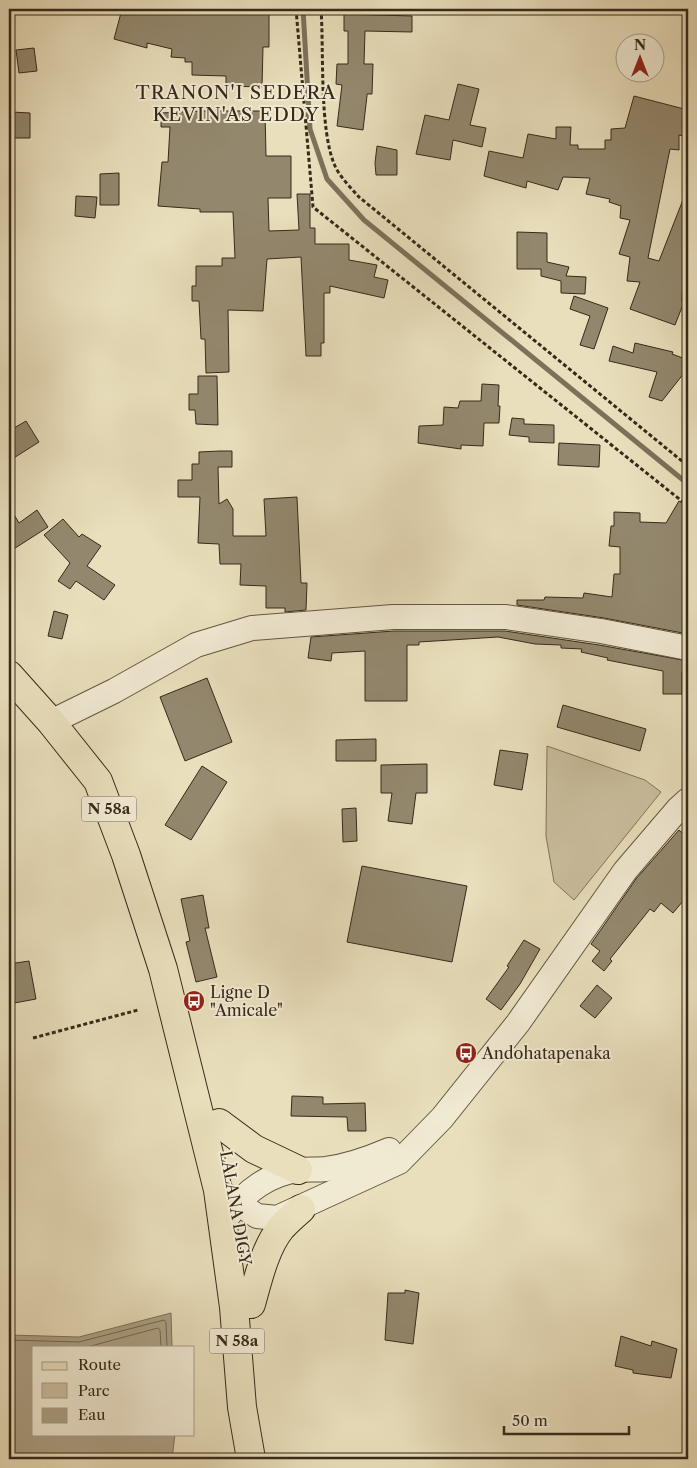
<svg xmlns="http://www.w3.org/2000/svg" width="697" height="1468" viewBox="0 0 697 1468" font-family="'Libre Caslon Text',serif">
	<rect width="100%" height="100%" fill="#e9dfbc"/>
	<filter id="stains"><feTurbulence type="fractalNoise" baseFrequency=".004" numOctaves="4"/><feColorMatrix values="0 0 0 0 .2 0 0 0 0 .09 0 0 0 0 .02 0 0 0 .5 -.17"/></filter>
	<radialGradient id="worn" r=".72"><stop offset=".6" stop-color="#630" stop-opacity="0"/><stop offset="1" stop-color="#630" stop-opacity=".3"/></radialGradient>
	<path fill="#cbc0a0" stroke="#80755c" d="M547 746 645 780 661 792 574 900 554 882 546 836Z"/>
	<path fill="#aca185" stroke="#7d715a" d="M171 1313 172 1347H34V1434H175L172 1459H9V1335L79 1337Z"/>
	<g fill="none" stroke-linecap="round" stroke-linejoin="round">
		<g stroke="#71664f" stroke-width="1">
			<path d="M9 1340 79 1342 164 1320 166 1322 167 1347"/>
			<path d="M87 1347 158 1328 160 1330 161 1347"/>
		</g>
		<path stroke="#7d715a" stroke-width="5" d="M303 9 310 129 327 179 364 220 688 484"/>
	</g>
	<g fill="#93886e" stroke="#362a19">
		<path d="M122 9H186L185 13H217V9H269V47H263L262 87 226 86V76L192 75V62H185V58L171 57 172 49 147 43V48L114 39Z"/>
		<path d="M344 14 412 16V32L365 31 364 64H373L372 94H367V96L363 130 337 126 342 85 336 84 337 64H348V31H344Z"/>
		<path d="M34 48 37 71 19 73 16 50Z"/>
		<path d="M458 84 479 89 470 125 486 128 482 147 453 140 450 160 416 154 425 115 449 120Z"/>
		<path d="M634 96 688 110V137L679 135V150L670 149 648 258 659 261 688 187V275L683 274 682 302H684L675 325 630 309 640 282 627 281 630 257 619 254 630 220 620 218 621 206 609 202 610 199 586 194 590 178 563 177 558 190 527 181 526 188 484 176 489 151 523 158 528 134 556 139V127H571L570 145H578V149H605V140H611V129L625 128Z"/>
		<path d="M200 111H265L266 156H291V198H268L269 231 299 230 297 194H310V228H315V244H349V260L377 265 374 277 388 280 384 298 330 286V293H324V343H321V356H306L301 257 267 259 263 311 228 310 229 372 206 373 205 339H201L199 301H192V286H196V266H222V258H235L233 212H200V209L158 206 162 162H168L170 127H161V113Z"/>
		<path d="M12 112 30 113V138H12Z"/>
		<path d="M377 146 397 150V175H376L375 163Z"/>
		<path d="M119 173V205H100V174Z"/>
		<path d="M76 196 97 197 95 218 75 216Z"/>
		<path d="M517 232 547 233V262L569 267 566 276 586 277 585 294 561 293V281L541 276V269H517Z"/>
		<path d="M574 296 608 308 594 349 580 345 590 316 570 309Z"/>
		<path d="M635 343 673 352 672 354 688 360V368L662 401 649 397 657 372 609 361 613 346 633 353Z"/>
		<path d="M198 376H217L218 425 196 424 195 410H189V394H198Z"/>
		<path d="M482 384 499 385 498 406H500L499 423H484L483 446 461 445V449L418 443 419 426 443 425 444 407 458 408 460 401H481Z"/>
		<path d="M512 418 524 419V424L554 425V443L529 442V437L509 435Z"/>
		<path d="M26 421 39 442 9 461V431Z"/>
		<path d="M559 443 600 445 599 467 558 465Z"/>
		<path d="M220 451H232V467H218L219 504 227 499 233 509V536H266L264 499 297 497 301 583H307L306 610 285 612V608H266V586L240 585 241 564H220L219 544 198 543 200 497H178V480H192V464H199V452Z"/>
		<path d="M679 501 688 506V634L604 618 517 605V600H544L545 597 583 598 584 593 612 597 614 574H620V547L609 546 611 526H614V512L640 513V522L666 523Z"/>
		<path d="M9 506 19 523 37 510 48 527 9 552Z"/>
		<path d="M63 519 79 537 82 534 101 546 87 566 115 585 104 600 76 581 70 589 58 581 70 563 44 535Z"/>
		<path d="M54 611 68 615 62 639 48 636Z"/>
		<path d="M394 631H505L599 645 688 661V673L682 672V694H663V671L607 660 608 658 581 652 582 649 561 648V645L535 644 498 637 419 642V645H407V701H365V651L332 653 331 661 308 658 311 637Z"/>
		<path d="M207 678 232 742 185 761 160 697Z"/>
		<path d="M563 705 646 729 640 751 557 727Z"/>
		<path d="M376 739V761H336V740Z"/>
		<path d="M500 750 528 754 522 790 494 785Z"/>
		<path d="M427 764V793H416L412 824 388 821 392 793H381V765Z"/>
		<path d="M202 766 227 782 191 840 165 825Z"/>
		<path d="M356 808 357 841 343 842 342 809Z"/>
		<path d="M679 830 688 838V895L673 913 661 903 654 912 650 909 610 959 612 961 604 971 592 961 600 951 591 944 636 879Z"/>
		<path d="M362 866 467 886 452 962 347 942Z"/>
		<path d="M203 895 209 928H205L217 977 196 982 186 942 190 941 181 899Z"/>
		<path d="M524 940 540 949 520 984 501 1010 486 999 509 967 507 966Z"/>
		<path d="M29 961 36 999 9 1004V964Z"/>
		<path d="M597 985 612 998 595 1018 580 1006Z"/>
		<path d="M292 1096 323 1097V1104L365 1103 366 1131H348L347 1117 291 1116Z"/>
		<path d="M405 1290 419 1293 413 1344 385 1340 388 1293H405Z"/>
		<path d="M621 1336 651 1346 652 1341 677 1349 671 1378 633 1373V1370L615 1366Z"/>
	</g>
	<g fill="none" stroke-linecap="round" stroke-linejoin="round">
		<g stroke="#635742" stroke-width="26">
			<g id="minor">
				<path d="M51 722 114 691 196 645 252 628 393 617H506L601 631 688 648"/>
				<path d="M218 1190 257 1216 277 1218 399 1162 442 1118 518 1023 625 871 678 809 688 800"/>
				<path d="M229 1215C244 1192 270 1173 299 1170 308 1169 317 1170 326 1169 348 1166 368 1159 389 1150"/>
			</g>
		</g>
		<g stroke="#362a19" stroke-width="30">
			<g id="major">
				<path d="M9 675 51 722 98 781 126 855 163 969 218 1190 234 1307 242 1407 251 1459"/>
				<path d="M219 1123 254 1149 298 1170"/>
				<path d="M251 1304C258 1279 265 1248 281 1228 287 1221 294 1215 301 1209"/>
			</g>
		</g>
		<g stroke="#362a19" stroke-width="3" stroke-dasharray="4 2.5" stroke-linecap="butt">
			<path d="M296 9 313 207 688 506"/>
			<path d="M321 9C324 51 319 130 335 166 340 177 351 188 359 197L688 466"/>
			<path d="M33 1038 138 1010"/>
		</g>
		<use href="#minor" stroke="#f1ead3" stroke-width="24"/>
		<use href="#major" stroke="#e9dfbc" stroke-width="28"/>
	</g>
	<defs>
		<g id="bus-disc" transform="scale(1.125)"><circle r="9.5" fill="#8f2418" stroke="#f1ead3"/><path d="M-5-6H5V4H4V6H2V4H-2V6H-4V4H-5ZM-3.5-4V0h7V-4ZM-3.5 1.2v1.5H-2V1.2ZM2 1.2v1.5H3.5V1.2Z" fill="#fff"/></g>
	</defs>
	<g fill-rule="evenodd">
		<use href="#bus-disc" x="194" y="1001"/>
		<use href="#bus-disc" x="466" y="1053"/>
	</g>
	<g text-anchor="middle" stroke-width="4" stroke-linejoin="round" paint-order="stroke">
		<g fill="#f1ead3" stroke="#6e6451" stroke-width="1">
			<rect x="81.5" y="796.5" width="55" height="25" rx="4"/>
			<rect x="209.5" y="1328.5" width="55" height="25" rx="4"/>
		</g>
		<g font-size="15" font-weight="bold" fill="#362a19">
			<text x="109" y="814">N 58a</text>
			<text x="237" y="1346">N 58a</text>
		</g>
		<g font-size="16" fill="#362a19" stroke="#f1ead3" text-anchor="start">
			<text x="210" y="998">Ligne D<tspan x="210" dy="18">"Amicale"</tspan></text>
			<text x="482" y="1059">Andohatapenaka</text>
		</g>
		<g font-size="16" fill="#362a19" stroke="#f1ead3">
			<text transform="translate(236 1208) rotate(80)" y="6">LÀLANA DIGY</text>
		</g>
		<g font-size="19" letter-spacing="1" fill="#362a19" stroke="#f1ead3">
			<text x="236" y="99">TRANON'I SEDERA<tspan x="236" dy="22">KEVIN'AS EDDY</tspan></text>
		</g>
	</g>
	<rect width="697" height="1468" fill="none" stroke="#e9dfbc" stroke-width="30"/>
	<rect x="10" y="10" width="677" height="1448" fill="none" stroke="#362a19" stroke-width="2.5"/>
	<rect x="15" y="15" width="667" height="1438" fill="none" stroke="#362a19"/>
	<rect x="32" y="1346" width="162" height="90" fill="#f1ead3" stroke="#a69d89"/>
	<rect x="42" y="1362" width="25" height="8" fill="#e9dfbc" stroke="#a69d89"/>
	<text x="78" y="1370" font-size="15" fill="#362a19">Route</text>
	<rect x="42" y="1383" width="25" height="15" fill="#cbc0a0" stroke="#a69d89"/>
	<text x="78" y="1396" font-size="15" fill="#362a19">Parc</text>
	<rect x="42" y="1408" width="25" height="15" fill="#aca185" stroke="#a69d89"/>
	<text x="78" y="1420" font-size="15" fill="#362a19">Eau</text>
	<g transform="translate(640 58)"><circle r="24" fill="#f1ead3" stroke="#a69d89"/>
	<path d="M0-4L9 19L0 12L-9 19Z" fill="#8f2418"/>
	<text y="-8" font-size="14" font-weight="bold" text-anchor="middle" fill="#362a19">N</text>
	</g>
	<path d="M504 1426v8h125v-8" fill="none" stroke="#362a19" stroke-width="2.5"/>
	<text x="512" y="1426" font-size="15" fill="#362a19" stroke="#f1ead3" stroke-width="4" paint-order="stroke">50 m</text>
	<rect width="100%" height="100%" filter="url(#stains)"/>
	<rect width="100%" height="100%" fill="url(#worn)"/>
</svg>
